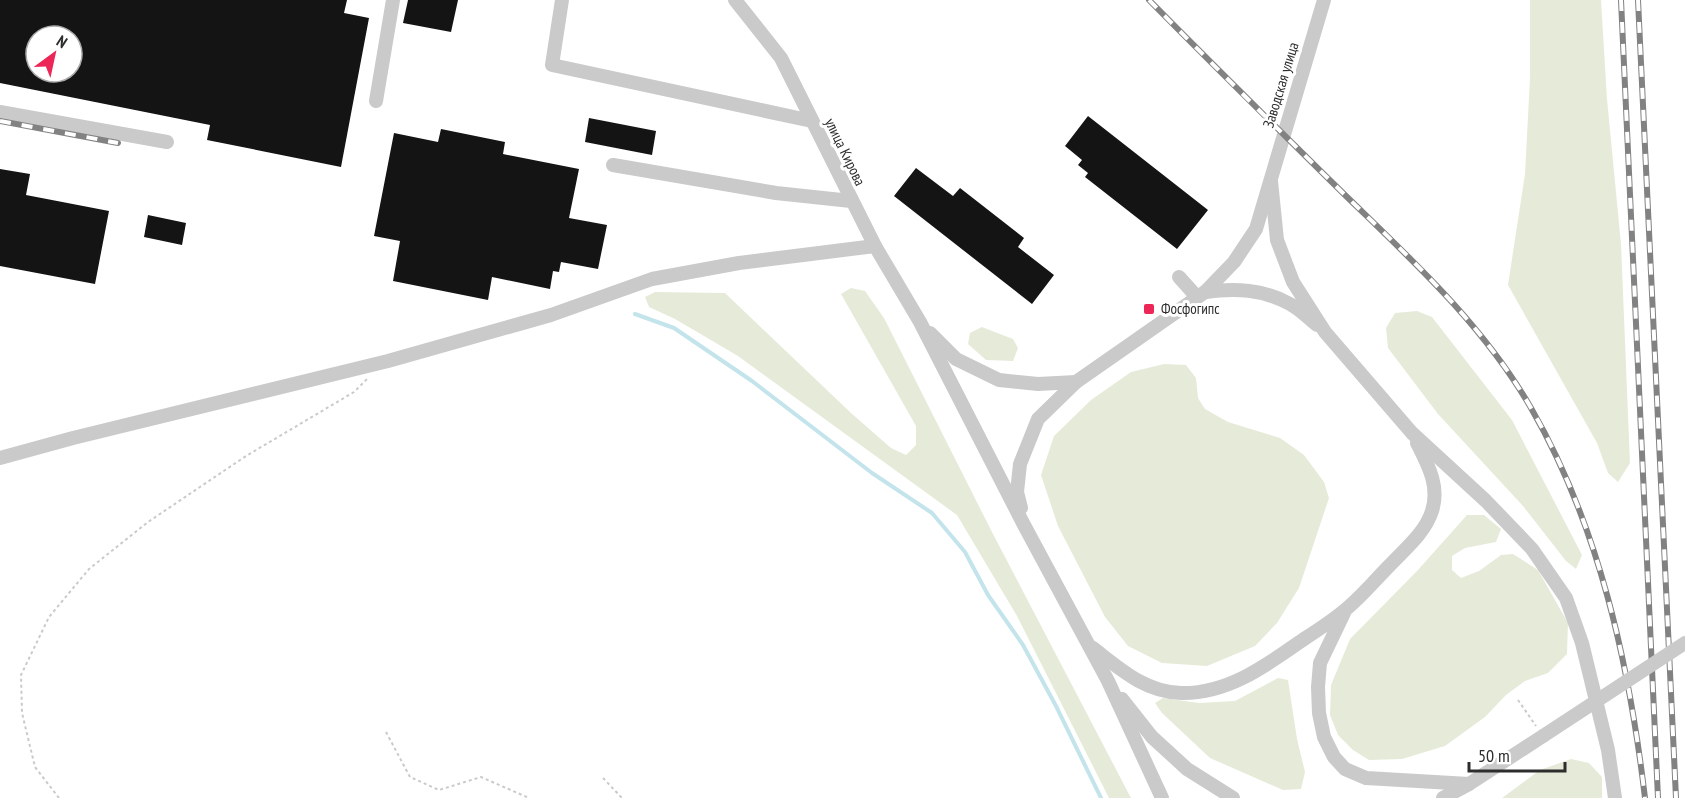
<svg xmlns="http://www.w3.org/2000/svg" width="1685" height="798" viewBox="0 0 1685 798" font-family="'PT Sans Narrow',sans-serif">
	<rect width="100%" height="100%" fill="#fff"/>
	<g fill="#e6ebd9">
		<path d="M1530 0H1601L1607 99 1621 244 1630 463 1618 482 1608 473 1597 443 1508 285 1525 174 1530 78Z"/>
		<path d="M851 288 865 291 884 318 993 534 1131 798H1109L1017 616 957 515 738 356 675 319 649 307 645 297 655 292 725 293 851 413 891 448 906 455 916 445V426L841 294Z"/>
		<path d="M1417 311 1432 317 1512 420 1582 555 1576 569 1566 561 1523 506 1438 414 1388 348 1386 328 1395 313Z"/>
		<path d="M982 327 1013 339 1018 348 1013 361 986 360 968 344 970 333Z"/>
		<path d="M1164 364 1186 365 1196 378 1198 398 1205 409 1228 422 1280 438 1304 455 1324 482 1329 498 1299 588 1277 623 1255 646 1207 666 1162 663 1128 646 1105 617 1058 526 1041 475 1054 436 1091 400 1131 372Z"/>
		<path d="M1467 515H1484L1501 529 1496 542 1465 548 1452 556V570L1461 578 1479 571 1501 555 1513 554 1538 570 1568 623 1567 654 1548 673 1525 681 1506 695 1485 717 1445 746 1402 759 1369 760 1353 750 1338 735 1330 715 1331 685 1350 639 1417 571Z"/>
		<path d="M1278 678 1288 680 1297 739 1305 772 1301 789 1283 790 1210 758 1162 713 1155 703 1163 698 1199 703 1235 701Z"/>
		<path d="M1571 759 1589 763 1602 777V798H1502L1540 770Z"/>
	</g>
	<g fill="none" stroke-linecap="round" stroke-linejoin="round">
		<path stroke="#c4e4ec" stroke-width="4" d="M635 314 674 328 752 381 872 473 932 513 965 552 988 595 1023 645 1056 706 1101 798"/>
	</g>
	<g fill="#141414" fill-rule="evenodd">
		<path d="M0 0H347L344 13 369 18 341 167 207 140 210 125 0 83ZM36 36H72V72H36Z"/>
		<path d="M408 0H458L451 32 403 23Z"/>
		<path d="M1088 116 1208 210 1177 249 1085 177 1088 173 1078 165 1082 160 1065 146Z"/>
		<path d="M589 118 656 131 652 155 585 142Z"/>
		<path d="M441 129 505 142 503 154 579 169 569 218 607 225 598 269 561 262 559 272 553 271 550 289 492 277 488 300 393 281 400 241 374 236 394 133 438 142Z"/>
		<path d="M916 168 953 196 960 188 1024 238 1018 247 1054 275 1032 304 894 196Z"/>
		<path d="M0 169 30 174 26 195 109 211 95 284 0 266Z"/>
		<path d="M148 215 186 223 182 245 144 237Z"/>
	</g>
	<g fill="none" stroke-linecap="round" stroke-linejoin="round">
		<g stroke="#cacaca" stroke-width="2" stroke-dasharray="3 3" stroke-linecap="butt">
			<path d="M1518 700 1536 726"/>
			<path d="M386 732 410 777 439 790 481 777 529 798"/>
			<path d="M603 778 622 798"/>
			<path d="M59 798 35 767 22 713 21 675 49 617 89 569 148 522 246 456 354 392 367 379"/>
		</g>
		<g stroke="#cacaca" stroke-width="14">
			<path d="M562 0 552 65 812 121"/>
			<path d="M735 0 781 58 875 246 920 322 1024 525 1108 681 1162 798"/>
			<path d="M376 101 393 0"/>
			<path d="M0 112 167 142"/>
			<path d="M613 165 776 193 851 201"/>
			<path d="M1271 181 1277 240 1293 282 1325 332 1412 433 1486 501 1532 549 1566 598 1582 643 1608 750 1615 798"/>
			<path d="M1179 277 1197 297"/>
			<path d="M1205 292C1235 288 1263 289 1290 304 1300 309 1308 318 1317 325"/>
			<path d="M930 333 956 359 999 380 1038 384 1076 382"/>
			<path d="M0 458 73 438 388 361 551 315 652 279 739 263 875 246"/>
			<path d="M1021 508 1017 492 1020 464 1038 419 1076 382 1205 292 1234 262 1256 229 1324 0"/>
			<path d="M1344 613 1320 663 1318 687 1319 713 1324 737 1334 757 1345 769 1366 778 1469 784"/>
			<path d="M1093 648C1120 669 1145 692 1181 693 1228 694 1267 665 1304 639 1318 630 1332 621 1345 610 1361 597 1375 580 1390 565 1405 549 1425 533 1432 511 1440 486 1428 465 1417 443"/>
			<path d="M1122 699 1152 737 1187 769 1233 798"/>
			<path d="M1443 798 1469 784 1543 736"/>
		</g>
		<g stroke="#828282" stroke-width="6">
			<g id="rail">
				<path d="M1149 0C1214 66 1280 131 1346 196 1413 261 1484 326 1531 408 1599 526 1629 663 1645 798"/>
				<path d="M1621 0 1658 798"/>
				<path d="M1638 0 1676 798"/>
				<path d="M0 121 118 143"/>
			</g>
		</g>
		<use href="#rail" stroke="#fff" stroke-width="4" stroke-dasharray="11" stroke-linecap="butt"/>
		<path stroke="#cacaca" stroke-width="14" d="M1543 736 1685 643"/>
	</g>
	<rect fill="#ec2657" stroke="#fff" stroke-width="2" x="1143" y="303" width="12" height="12" rx="3"/>
	<g text-anchor="middle" stroke-width="6" stroke-linejoin="round" paint-order="stroke">
		<g font-size="15" fill="#2d2d2d" stroke="#fff">
			<text transform="translate(1281 85) rotate(-73)" y="5">Заводская улица</text>
			<text transform="translate(845 152) rotate(64)" y="5">улица Кирова</text>
		</g>
		<g font-size="15" fill="#2d2d2d" stroke="#fff" text-anchor="start">
			<text x="1161" y="314">Фосфогипс</text>
		</g>
	</g>
	<g transform="translate(54 54) rotate(33)"><circle r="28" fill="#ffffff" stroke="#ababab" stroke-width="1.5"/>
	<path d="M0-4.5L10 22L0 15L-10 22Z" fill="#ec2657"/>
	<text y="-9" font-size="16" font-weight="bold" text-anchor="middle" fill="#2d2d2d">N</text>
	</g>
	<path d="M1469 762v9h96v-9" fill="none" stroke="#2d2d2d" stroke-width="3"/>
	<text x="1478" y="762" font-size="18" fill="#2d2d2d" stroke="#ffffff" stroke-width="4.5" paint-order="stroke">50 m</text>
</svg>
